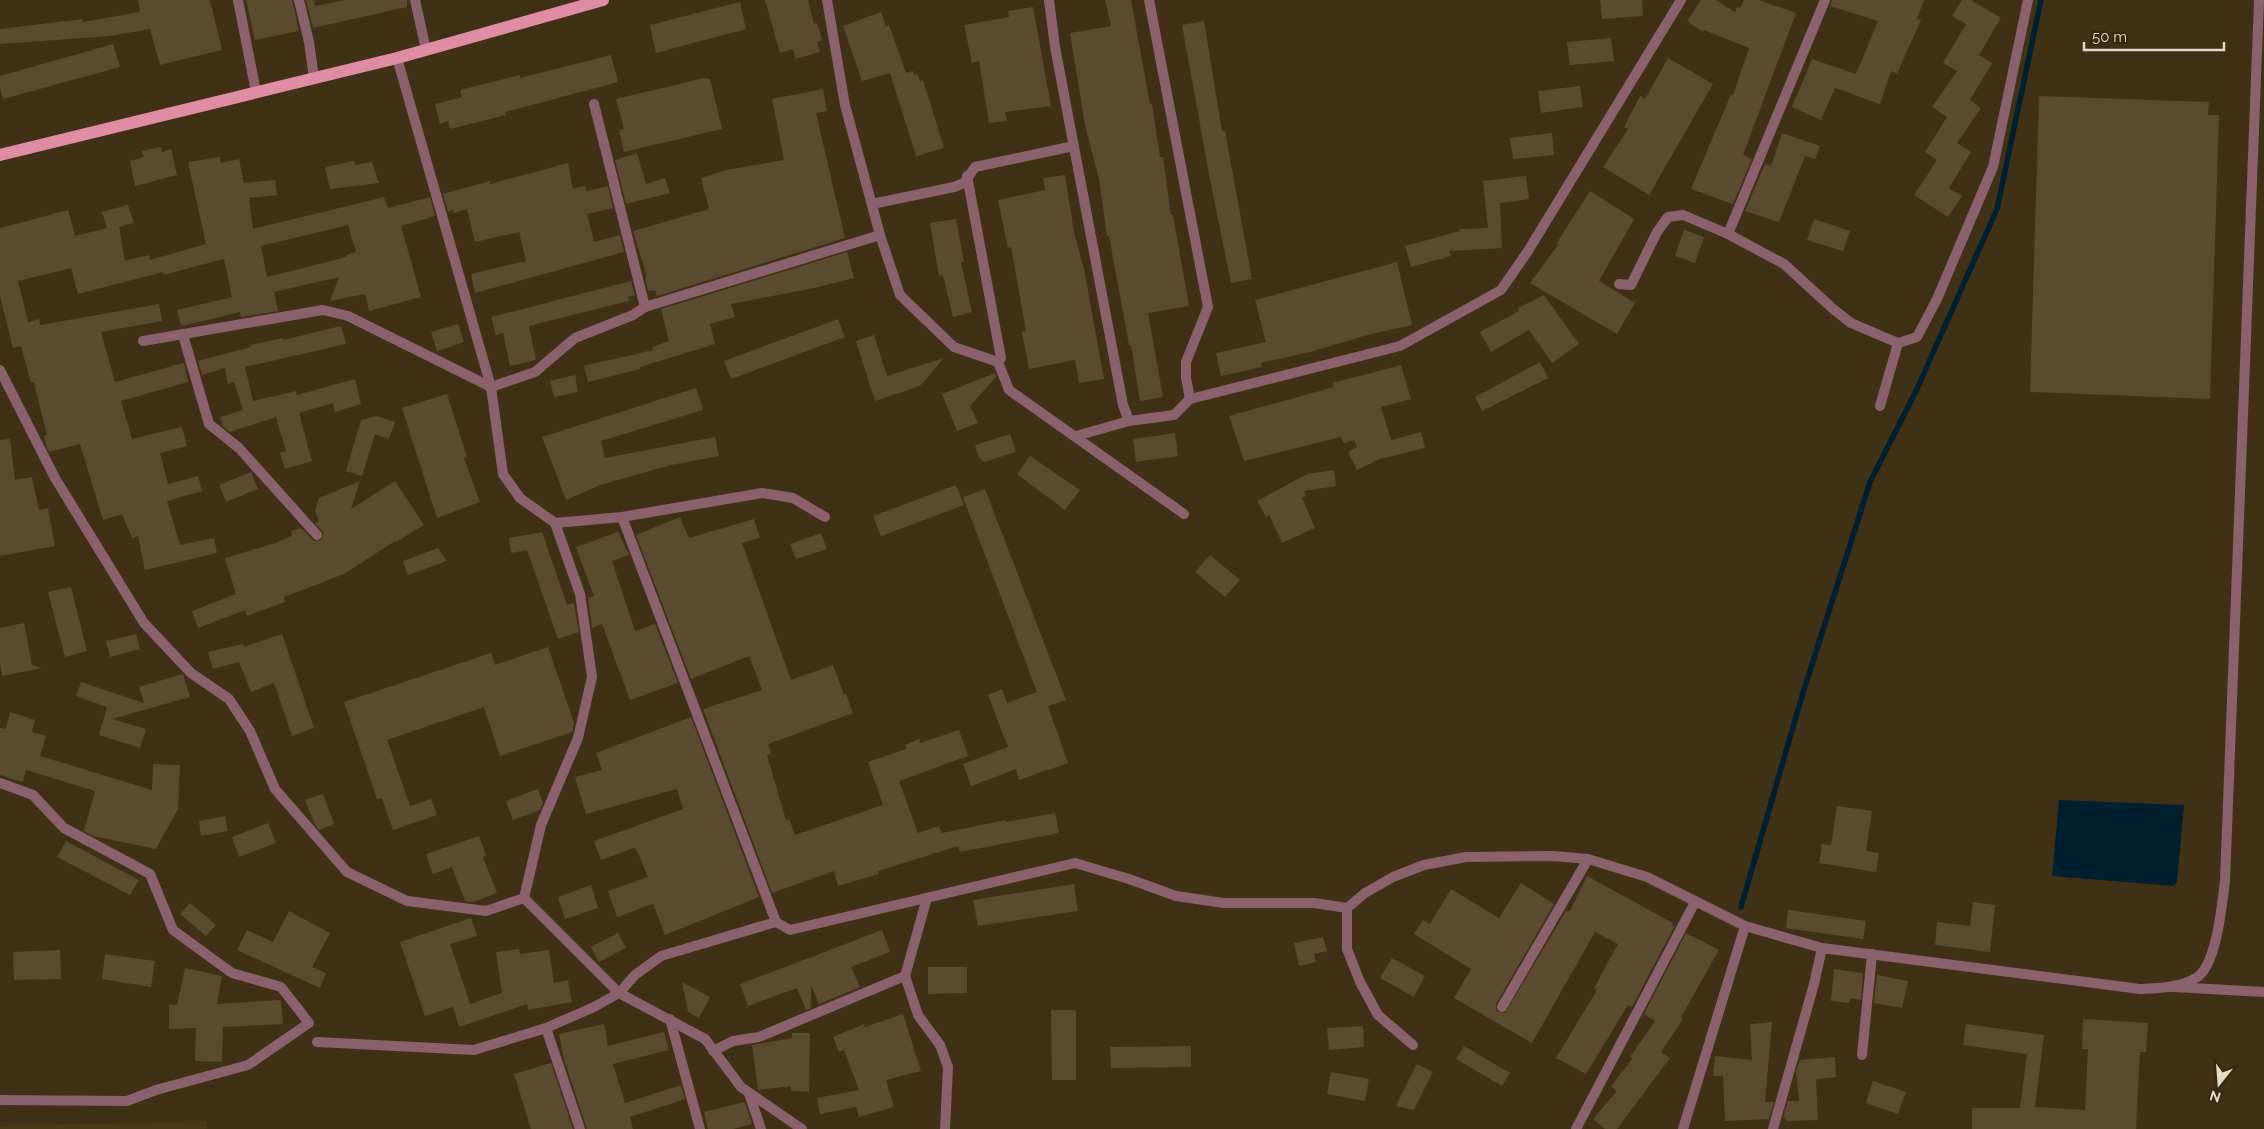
<svg xmlns="http://www.w3.org/2000/svg" width="2264" height="1129" viewBox="0 0 2264 1129" font-family="Raleway,sans-serif">
	<rect width="100%" height="100%" fill="#403115"/>
	<path fill="#4b3814" d="M207 1121V1129H0V1126Z"/>
	<path fill="#002030" d="M2059 800 2184 805 2177 882 2174 886 2052 876Z"/>
	<g fill="none" stroke-linecap="round" stroke-linejoin="round">
		<path stroke="#002030" stroke-width="5.5" d="M1741 907 1802 696 1870 482 1916 391 1997 209 2041 0"/>
	</g>
	<g fill="#5a4a2e" fill-rule="evenodd">
		<path d="M138 0H210L222 50 160 65 150 29 110 36 0 44V29L82 19 83 22 140 12Z"/>
		<path d="M246 0H292L299 31 255 40Z"/>
		<path d="M306 0H314L315 6 346 0H407V7L313 28Z"/>
		<path d="M765 0H808L814 24 817 23 822 40 817 42 820 52 795 59 793 49 780 53Z"/>
		<path d="M1105 0H1131L1150 104H1152L1160 157H1163L1171 215H1173L1189 306 1148 313 1163 397 1140 401 1131 345H1129L1109 236H1107L1099 179 1085 125 1070 33 1111 26Z"/>
		<path d="M1600 0H1642L1643 16 1602 19Z"/>
		<path d="M1701 0H1716L1735 12 1737 7 1740 8 1744 0H1759L1796 13 1743 155 1752 159 1733 204 1691 189 1731 94 1733 95 1749 48 1704 30 1703 32 1687 21Z"/>
		<path d="M1832 0H1924L1917 19 1921 20 1897 74 1891 71 1880 104 1835 88 1821 120 1792 107 1812 59 1856 74 1878 21 1830 6Z"/>
		<path d="M1962 0H1971L2001 18 1979 55 1992 63 1970 100 1981 108 1957 143 1971 152 1949 188 1962 196 1948 217 1914 195 1937 160 1925 152 1947 117 1932 107 1957 71 1943 63 1966 24 1952 16Z"/>
		<path d="M740 2 746 29 656 53 650 25Z"/>
		<path d="M1033 7 1051 106 1005 112 1007 121 989 123 979 61 972 63 964 25 1009 17 1008 11Z"/>
		<path d="M881 12 886 27 889 25 906 73 913 71 914 75 918 74 920 81 923 80 944 148 916 156 890 73 862 81 843 26Z"/>
		<path d="M1204 21 1222 131H1225L1252 279 1231 283 1209 174 1182 25Z"/>
		<path d="M1611 38 1614 61 1570 65 1567 42Z"/>
		<path d="M113 44 120 67 3 99 0 88V76Z"/>
		<path d="M611 55 618 82 505 112 506 115 450 129 448 121 440 124 435 104 462 97 460 90 520 75V78Z"/>
		<path d="M1668 58 1713 84 1649 195 1603 167 1628 129 1624 127 1640 96 1645 99Z"/>
		<path d="M704 78 710 79 722 129 624 152 619 130 624 129 616 99Z"/>
		<path d="M1580 86 1583 107 1541 113 1538 91Z"/>
		<path d="M823 89 827 111 816 113 845 238 657 296 655 290 648 291 645 278 647 277 633 231 709 209 701 178 726 170 784 160 772 99Z"/>
		<path d="M2039 96 2209 102 2208 115H2219L2210 399 2030 392Z"/>
		<path d="M1552 133 1554 155 1513 159 1510 138Z"/>
		<path d="M1782 133 1820 146 1815 159 1805 156 1779 222 1745 211 1765 164 1771 166Z"/>
		<path d="M161 147 162 152 171 149 177 175 135 186 130 161 144 157 142 151Z"/>
		<path d="M637 153 646 184 665 178 670 193 626 204 615 160Z"/>
		<path d="M220 157 221 163 239 159 244 183 275 180 277 195 249 198 253 229 384 197 388 208 430 197 435 216 401 226 421 297 369 311 365 294 330 301 339 277 274 292 278 311 241 317 240 312 181 326 177 310 232 297 224 259 163 275V272L78 294 71 268 18 281 28 322 39 319 40 325 159 304 162 321 101 332 115 382 183 363 185 365 188 382 121 401 132 439 182 427 187 446 160 453 168 484 198 476 202 491 167 501 180 545 214 538 217 553 145 570 138 536 132 538 122 514 103 520 80 444 49 452 47 448 44 436 47 435 34 382 31 383 21 346 13 348 0 296V228L68 210 75 236 107 228 102 212 128 205 134 223 119 227 125 261 149 255 150 260 206 244 188 162ZM348 225 356 252 346 255V257L267 277 261 246Z"/>
		<path d="M354 161 355 165 372 162 379 183 330 189 325 167Z"/>
		<path d="M568 163 573 189 585 186 586 191 608 186 613 208 587 214 594 242 620 235 624 252 475 293 471 274 526 261 519 232 475 242 467 209 454 213 453 210 448 212 443 194 490 181V184Z"/>
		<path d="M1065 175 1074 232 1084 269 1104 379 1079 383 1075 360 1029 369 1022 332 1026 331 1011 247 1008 248 998 200 1045 190 1043 178Z"/>
		<path d="M1526 176 1529 199 1500 203 1502 248 1449 251 1451 256 1411 267 1405 246 1460 231 1459 229 1488 228 1483 181Z"/>
		<path d="M1590 191 1634 219 1599 281 1635 303 1617 334 1530 283 1558 245 1556 244Z"/>
		<path d="M956 219 964 262 961 263 972 312 953 317 943 275 939 276 930 223Z"/>
		<path d="M1814 219 1850 231 1843 251 1807 240Z"/>
		<path d="M1684 230 1704 237 1695 263 1675 256Z"/>
		<path d="M847 252 854 278 814 288 731 304 735 317 710 324 715 344 640 367V369L588 382 584 366 653 350 652 347 669 341 661 309Z"/>
		<path d="M1397 262 1412 325 1371 334 1310 352 1261 363 1262 367 1221 376 1216 353 1266 342 1255 300Z"/>
		<path d="M631 281 635 295 628 297 629 301 529 326 536 360 510 366 503 333 496 335 491 317Z"/>
		<path d="M1544 295 1579 344 1552 363 1529 330 1491 352 1480 332 1519 311 1518 308Z"/>
		<path d="M838 319 845 337 731 379 724 361Z"/>
		<path d="M458 324 464 342 437 351 431 332Z"/>
		<path d="M341 326 346 344 245 367 253 401 296 391 297 395 355 379 361 404 335 412 333 403 299 413 312 461 285 469 280 453 286 451 276 417 230 432 223 426 220 417 243 410 234 382 228 384 225 368 202 375 198 361 251 347 250 345 283 338V340Z"/>
		<path d="M874 335 887 376 944 358 920 386 875 401 856 341Z"/>
		<path d="M1540 362 1548 378 1482 411 1475 397Z"/>
		<path d="M1401 365 1411 399 1381 407 1391 440 1421 432 1425 448 1380 459 1357 470 1348 452 1357 447 1354 440 1344 443 1341 437 1244 461 1229 416 1334 387 1332 383Z"/>
		<path d="M995 373 996 377 970 406 978 423 957 431 942 394Z"/>
		<path d="M575 375 578 392 554 397 550 381Z"/>
		<path d="M696 388 703 410 601 441 605 458 715 437 719 456 671 465 600 485 566 500 542 437Z"/>
		<path d="M447 394 467 457 464 458 480 502 437 518 402 408Z"/>
		<path d="M377 416 395 422 389 439 375 434 362 476 346 471 361 420Z"/>
		<path d="M1175 433 1178 456 1136 462 1133 439Z"/>
		<path d="M1010 434 1016 452 984 462 979 458 975 445Z"/>
		<path d="M10 439 15 480 32 477 39 510 48 508 55 546 0 556V440Z"/>
		<path d="M1030 456 1080 490 1065 510 1017 474Z"/>
		<path d="M1334 470 1336 486 1304 491 1306 496 1302 498 1315 528 1282 543 1269 515 1266 517 1257 501 1307 474Z"/>
		<path d="M251 472 258 489 226 502 219 485Z"/>
		<path d="M360 481 351 509 395 481 424 525 396 542 395 541 344 574 284 597 285 602 247 616 245 610 198 628 192 611 236 594 225 558 279 542V541L292 536 291 531 301 528 314 541 321 540 324 533 315 523 319 522 315 511 319 498Z"/>
		<path d="M956 485 964 505 881 536 873 516Z"/>
		<path d="M985 489 1066 700 1048 706 1068 763 1019 780 1016 769 971 786 963 764 1008 747 988 695 1002 689 1007 703 1037 692 963 497Z"/>
		<path d="M680 517 689 538 754 519 760 538 742 543 791 680 833 665 844 695 846 694 853 713 768 744 771 753 767 755 786 820 789 819 795 835 883 805 868 762 906 749 905 745 919 739 920 743 959 730 968 756 899 781 918 833 939 826 942 833 1006 820V822L1055 813 1059 833 960 852 958 846 878 871 879 874 838 886 834 871 772 893 703 709 762 690 749 656 691 679 636 535Z"/>
		<path d="M542 532 567 605 574 603 579 632 558 639 527 550 511 553 509 538Z"/>
		<path d="M618 532 629 555 612 561 635 631 655 624 678 683 630 700 602 624 592 628 588 598 594 596 576 547Z"/>
		<path d="M821 533 827 549 796 559 790 544Z"/>
		<path d="M438 548 447 561 408 575 403 561Z"/>
		<path d="M1210 555 1240 580 1225 597 1195 572Z"/>
		<path d="M71 587 87 651 65 657 48 592Z"/>
		<path d="M24 623 32 665 42 668 2 676 0 663V628Z"/>
		<path d="M136 634 140 649 110 657 106 641Z"/>
		<path d="M282 634 314 728 292 736 274 683 251 692 239 662 213 669 208 652 243 644 244 647Z"/>
		<path d="M548 647 574 723 572 732 500 756 484 707 387 740 410 806 431 799 437 815 393 830 382 798 377 799 344 702 491 653 495 665Z"/>
		<path d="M183 674 190 697 112 719 146 729 140 748 99 735 107 707 76 696 81 682 144 703 139 687Z"/>
		<path d="M10 712 35 720 32 732 46 736 40 756 152 790 153 764 180 765 178 809 156 849 93 836 84 831 95 791 26 770 23 782 0 775V728L6 729Z"/>
		<path d="M691 717 759 897 665 935 653 904 617 917 608 891 648 877 637 851 634 848 601 860 594 841 683 809 677 789 586 814 575 777 602 770 596 753Z"/>
		<path d="M538 789 543 803 540 810 513 820 506 801Z"/>
		<path d="M323 794 334 824 319 830 314 823 305 800Z"/>
		<path d="M1837 806 1872 811 1866 851 1879 853 1876 872 1819 863 1822 844 1831 845Z"/>
		<path d="M225 816 228 831 201 836 199 821Z"/>
		<path d="M268 823 276 843 239 857 232 837Z"/>
		<path d="M479 836 486 856 483 857 497 893 473 902 465 901 452 867 433 874 426 854Z"/>
		<path d="M66 841 139 880 130 895 57 857Z"/>
		<path d="M1587 876 1673 923 1672 925 1674 927 1632 1007 1628 1005 1586 1074 1556 1058 1597 990 1594 988 1618 944 1595 932 1532 1043 1454 998 1471 969 1414 934 1423 920 1430 924 1451 889 1499 918 1521 883 1554 904 1496 1004V1011L1505 1013 1566 911H1570Z"/>
		<path d="M1074 884 1078 911 978 926 973 900Z"/>
		<path d="M591 885 598 908 565 919 558 897Z"/>
		<path d="M1973 902 1995 905 1990 952 1935 945 1937 922 1970 926Z"/>
		<path d="M190 903 216 925 206 936 180 914Z"/>
		<path d="M1788 910 1866 921 1863 939 1786 928Z"/>
		<path d="M289 911 330 933 312 967 326 973 320 988 237 950 247 930 273 942Z"/>
		<path d="M471 918 477 936 450 944 470 1004 502 993 496 952 519 949 520 954 549 950 554 983 568 980 572 1002 528 1010 527 1004 459 1027 453 1007 425 1016 400 942Z"/>
		<path d="M882 930 890 952 851 967 860 987 819 1004 811 985V1008L806 1010 797 988 748 1006 740 984Z"/>
		<path d="M618 933 626 948 599 962 591 947Z"/>
		<path d="M1686 933 1719 950 1681 1017 1683 1019 1661 1052 1670 1058 1617 1129H1605L1593 1119 1617 1091 1611 1086 1633 1058 1630 1057 1655 1021 1644 1014Z"/>
		<path d="M1323 937 1327 951 1314 954 1316 962 1299 966 1294 943Z"/>
		<path d="M60 950 61 979 14 980 13 952Z"/>
		<path d="M105 954 155 961 151 987 102 979Z"/>
		<path d="M1392 958 1425 976 1414 997 1380 978Z"/>
		<path d="M928 967H967V993L928 994Z"/>
		<path d="M185 968 222 976 217 1004 281 1000 283 1024 223 1027 222 1062 195 1061 196 1028 169 1029V1005H177Z"/>
		<path d="M1834 969 1863 973 1861 1000 1850 998 1849 1003 1831 1001Z"/>
		<path d="M1877 975 1908 981 1902 1008 1874 1003Z"/>
		<path d="M682 982 710 997 699 1018 688 1012Z"/>
		<path d="M1051 1010H1076V1080H1052Z"/>
		<path d="M903 1014 921 1071 886 1080 894 1107 859 1117 856 1107 820 1114 817 1098 859 1090 844 1050 839 1052 833 1037 864 1024 865 1027Z"/>
		<path d="M2083 1019 2148 1023 2146 1052H2140L2136 1129H1972V1108H2020L2027 1054 1963 1045 1966 1024 2044 1035 2035 1107 2085 1110 2088 1049H2082Z"/>
		<path d="M1772 1022 1765 1102H1774L1769 1119 1725 1121 1723 1076H1713L1715 1056 1752 1060 1750 1024Z"/>
		<path d="M604 1024 608 1046 664 1032 669 1050 613 1064 625 1103 681 1085 685 1099 630 1117 633 1129H587L564 1059 559 1034Z"/>
		<path d="M1363 1026 1364 1047 1329 1050 1327 1028Z"/>
		<path d="M792 1033H810L809 1092 791 1091V1086L758 1090 752 1045 792 1038Z"/>
		<path d="M1191 1046V1067L1111 1068 1110 1047Z"/>
		<path d="M1464 1046 1510 1073 1502 1086 1456 1059Z"/>
		<path d="M1835 1057 1836 1077 1816 1079 1818 1120 1786 1121V1118H1783L1788 1101H1799L1796 1071 1800 1060Z"/>
		<path d="M551 1063 573 1129H531L514 1074Z"/>
		<path d="M1417 1064 1433 1072 1414 1110 1396 1106Z"/>
		<path d="M1331 1072 1369 1079 1365 1101 1327 1094Z"/>
		<path d="M1873 1081 1906 1092 1898 1114 1866 1103Z"/>
		<path d="M745 1102 752 1124 733 1129H708L704 1112Z"/>
	</g>
	<g fill="none" stroke-linecap="round" stroke-linejoin="round">
		<g stroke="#8a616d" stroke-width="10">
			<path d="M238 0 256 92"/>
			<path d="M299 0 309 42 314 78"/>
			<path d="M415 0 426 50"/>
			<path d="M827 0 845 105 880 235 900 295 954 347 998 362 1009 390 1184 514"/>
			<path d="M1049 0 1055 47 1123 405 1129 421"/>
			<path d="M1149 0 1208 307 1186 362V378L1190 399"/>
			<path d="M397 58 491 387 503 474 520 498 555 523 622 517 762 493 793 498 825 517"/>
			<path d="M594 104 645 307 880 235"/>
			<path d="M967 176 1001 358 998 362"/>
			<path d="M872 204 954 187 964 183 975 167 1074 146"/>
			<path d="M1728 234 1825 0"/>
			<path d="M1619 284 1631 285 1657 232 1668 217 1683 215 1728 234 1784 264 1832 308 1851 323 1898 343"/>
			<path d="M183 335 209 424 239 448 317 535"/>
			<path d="M143 341 323 310 348 316 491 387 535 372 575 338 633 315 645 307"/>
			<path d="M0 370 55 478 144 623 191 673 229 699 250 731 275 789 347 872 407 901 486 911 524 898 619 993 705 1039 741 1087 802 1129"/>
			<path d="M1880 406 1898 343 1917 337 1937 299 1993 167 2028 0"/>
			<path d="M1076 436 1129 421 1174 415 1190 399 1400 346 1501 290 1528 251 1681 0"/>
			<path d="M622 517 776 922"/>
			<path d="M0 783 33 795 64 828 150 874 173 930 232 973 281 987 309 1023 248 1065 156 1090 127 1101 0 1100"/>
			<path d="M524 898 541 825 578 738 592 677 580 594 555 523"/>
			<path d="M927 898 905 976 918 1015 940 1045 948 1067 945 1129"/>
			<path d="M1347 908V949L1360 982 1378 1015 1413 1045"/>
			<path d="M2173 987 2264 992"/>
			<path d="M1502 1007 1588 859"/>
			<path d="M670 1019 700 1129"/>
			<path d="M317 1042 474 1050 546 1028"/>
			<path d="M713 1051 733 1041 759 1037 905 976"/>
			<path d="M1862 1055 1872 954"/>
			<path d="M749 1093 761 1129"/>
			<path d="M580 1129 546 1028 594 1007 619 993"/>
			<path d="M1576 1129 1695 902"/>
			<path d="M1683 1129 1745 926"/>
			<path d="M1773 1129 1814 984 1822 948"/>
		</g>
		<path stroke="#8a616d" stroke-width="10" d="M619 993 635 975 661 956 776 922 790 930 1075 863 1129 879 1176 896 1224 903H1314L1347 908 1365 893 1393 877 1424 865 1466 857 1554 856 1588 859 1647 877 1745 926 1822 948 2140 989C2159 988 2178 988 2196 978 2217 966 2222 903 2225 881L2259 0"/>
		<path stroke="#df8ca5" stroke-width="12" d="M0 155 397 58 603 0"/>
	</g>
	<g transform="translate(2219 1084) rotate(197)" stroke="#36270a" stroke-width="4" paint-order="stroke">
	<path d="M0-4L9 19L0 12L-9 19Z" fill="#e2d9c9"/>
	<text y="-8" font-size="14" font-weight="bold" text-anchor="middle" fill="#e2d9c9">N</text>
	</g>
	<path d="M2084 42v8h140v-8" fill="none" stroke="#e2d9c9" stroke-width="2.5"/>
	<text x="2092" y="42" font-size="15" fill="#e2d9c9" stroke="#36270a" stroke-width="4" paint-order="stroke">50 m</text>
</svg>
